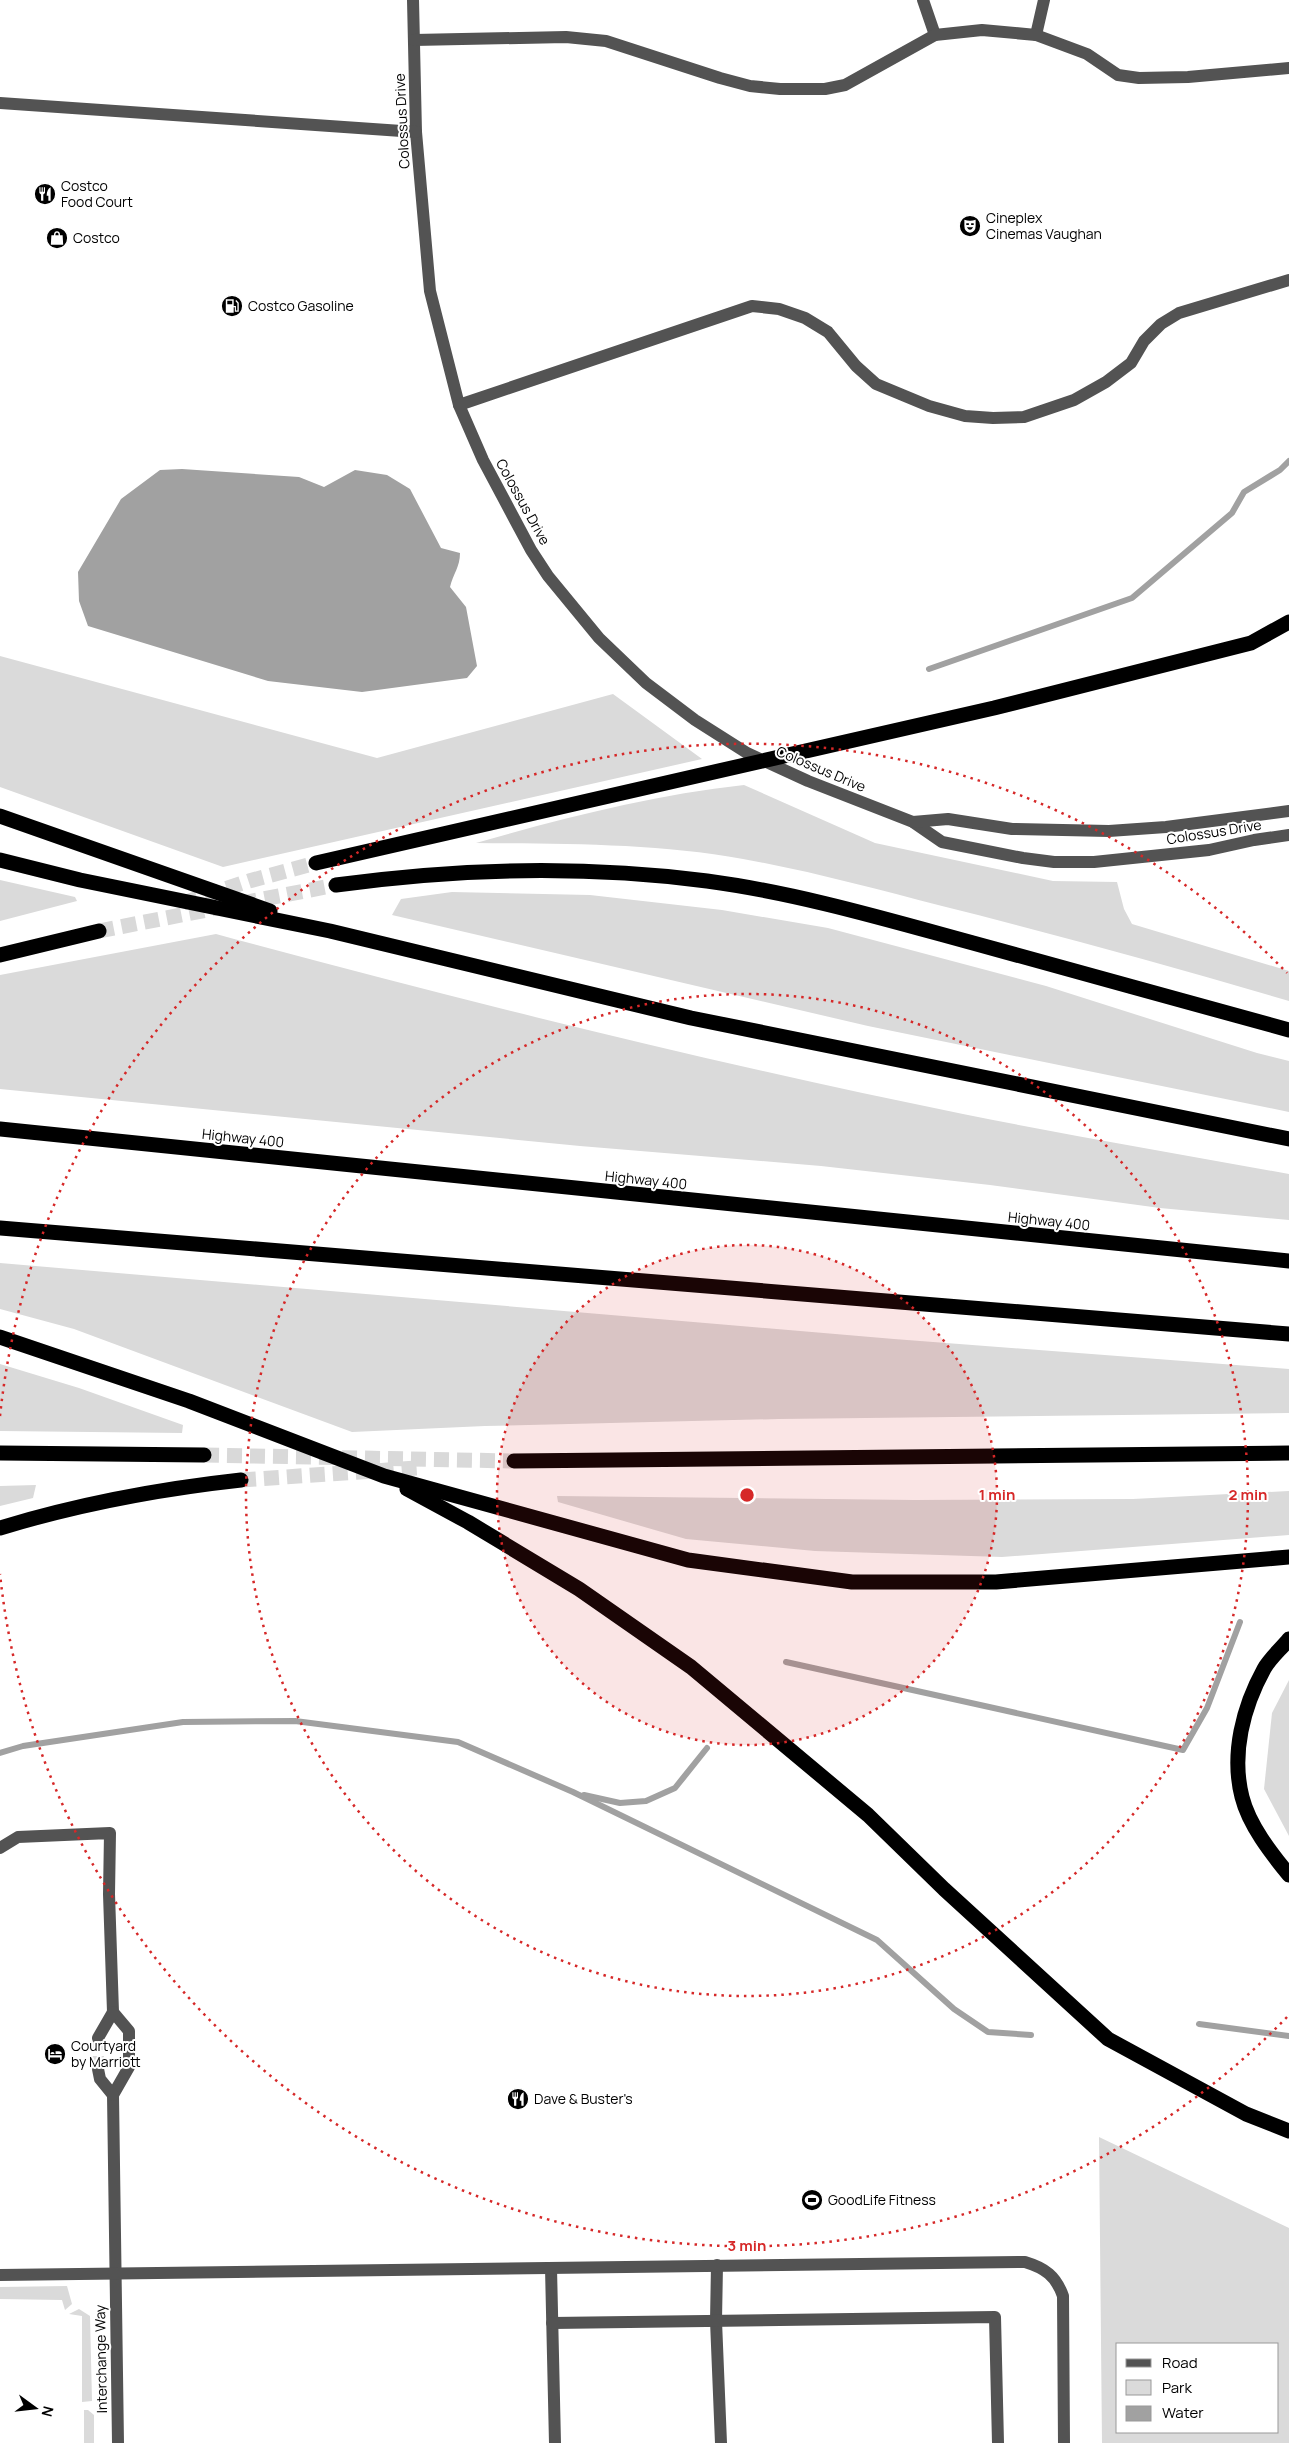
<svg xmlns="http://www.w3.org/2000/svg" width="1289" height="2443" viewBox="0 0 1289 2443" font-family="Manrope,sans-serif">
	<rect width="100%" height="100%" fill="#fff"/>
	<g fill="#dadada" fill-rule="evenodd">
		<path d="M0 656 377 758 613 694 702 759 223 867 0 787Z"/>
		<path d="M744 785 875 843 1053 881 1117 882 1124 909 1132 924 1289 971V1001C1174 967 1058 935 942 906 876 889 810 871 743 859 655 843 564 844 476 843 563 818 653 795 744 785Z"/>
		<path d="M0 880 75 897 77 901 0 921Z"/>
		<path d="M452 892 590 895 722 910 828 928 1046 986 1257 1053 1289 1061V1112L868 1026 392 915 401 899Z"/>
		<path d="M216 934C463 1001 712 1063 963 1114 1071 1136 1180 1154 1289 1174V1220L1160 1208 990 1185 821 1166 580 1146 0 1089V975Z"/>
		<path d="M0 1263 894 1339 1289 1369V1413L779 1419 485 1426 352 1432 74 1329 0 1309Z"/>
		<path d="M0 1364 79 1388 183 1425 182 1433 0 1431Z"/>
		<path d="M36 1485 33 1498 0 1506V1486Z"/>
		<path d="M1289 1491V1535L1002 1557 815 1551 686 1539 558 1502 557 1496 914 1500 1133 1499Z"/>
		<path d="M1289 1680V1836L1264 1789 1272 1713Z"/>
		<path d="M1099 2137 1289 2228V2443H1102ZM1118 2344H1278V2432H1118Z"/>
		<path d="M67 2286 72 2304 65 2310 62 2300 0 2299V2287Z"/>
		<path d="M79 2309 90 2316 92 2401 82 2402V2316L69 2314Z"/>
		<path d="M84 2410H88L94 2415V2443H84Z"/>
	</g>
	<path fill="#a1a1a1" d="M182 469 299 477 324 487 355 470 387 475 410 489 441 548 460 553C460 567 453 574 450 587L466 607 477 666 467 678 362 692 268 681 88 626 79 601 78 572 121 499 160 470Z"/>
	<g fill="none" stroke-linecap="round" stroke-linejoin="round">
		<g stroke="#a1a1a1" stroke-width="6">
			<path d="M929 669 1132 598 1232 513 1244 492 1280 470 1289 461"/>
			<path d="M786 1662 1183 1750 1207 1708 1240 1622"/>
			<path d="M0 1753 23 1746 183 1722 295 1721 458 1742 573 1792 877 1940 954 2009 988 2032 1031 2035"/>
			<path d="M584 1795 620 1803 646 1801 675 1788 707 1748"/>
			<path d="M1199 2024 1289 2036"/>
		</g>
		<path stroke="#d9d9d9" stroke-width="12" stroke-dasharray="12 6" stroke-linecap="butt" d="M98 2038V2069"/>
		<g stroke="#d9d9d9" stroke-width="15" stroke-dasharray="15 8" stroke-linecap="butt">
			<path d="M183 903 249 881 316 863"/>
			<path d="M242 903 336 885"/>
			<path d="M99 931 217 908"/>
			<path d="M204 1455 514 1461"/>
			<path d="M241 1480 417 1468"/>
		</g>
		<g stroke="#535353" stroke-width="12">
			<path d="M413 0 416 132 430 291 459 405 483 460 531 550 548 576 599 638 646 683 695 720 747 753 808 781 913 822 942 842 1023 858 1054 862H1094L1209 850 1254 840 1289 835"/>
			<path d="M923 0 935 35"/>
			<path d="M1036 35 1044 0"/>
			<path d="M414 40 566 37 606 41 720 78 750 86 780 89H825L845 85 935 35 982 30 1036 35 1087 54 1118 75 1139 78 1188 77 1289 68"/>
			<path d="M0 103 416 132"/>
			<path d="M459 405 752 306 779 309 805 318 828 332 856 366 876 384 929 406 965 416 993 418 1024 417 1074 400 1106 382 1131 363 1144 341 1161 324 1179 313 1289 280"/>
			<path d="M913 822 948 819 1012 829 1109 831 1166 827 1289 811"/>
			<path d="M0 1848 18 1837 110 1833 109 1894 113 2012 129 2031V2067L113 2095 118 2443"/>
			<path d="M98 2038 113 2012"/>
			<path d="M98 2069 100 2079 113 2095"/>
			<path d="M717 2265 716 2321 721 2443"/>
			<path d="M551 2268 555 2443"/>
			<path d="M0 2275 1025 2262C1045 2268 1056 2276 1063 2296L1064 2443"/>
			<path d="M552 2323 995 2317 998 2443"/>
		</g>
		<g stroke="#000" stroke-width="15">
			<path d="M0 816 270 911"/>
			<path d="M0 860 80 880 330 931 691 1018 1289 1139"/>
			<path d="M316 863 994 708 1251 643 1289 622"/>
			<path d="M336 885C460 868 583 865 707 881 797 893 885 919 973 943 1078 972 1184 1001 1289 1030"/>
			<path d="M0 955 99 931"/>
			<path d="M0 1129 1289 1261"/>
			<path d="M0 1228 1289 1334"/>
			<path d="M0 1337 189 1401 384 1476 688 1560 852 1582H996L1289 1557"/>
			<path d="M0 1453 204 1455"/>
			<path d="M514 1461 1289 1453"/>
			<path d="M407 1489 468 1522 579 1589 691 1667 868 1815 944 1889 1108 2039 1246 2114 1289 2131"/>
			<path d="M0 1528C79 1504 159 1489 241 1480"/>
			<path d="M1289 1639C1281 1649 1270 1658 1264 1669 1243 1707 1231 1754 1242 1797 1249 1825 1271 1853 1289 1875"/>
		</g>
	</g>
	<circle cx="747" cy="1495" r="250" fill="#d62828" fill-opacity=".12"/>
	<g fill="none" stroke="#d62828" stroke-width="2.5" stroke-dasharray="2.5 5">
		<circle cx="747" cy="1495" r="250"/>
		<circle cx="747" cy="1495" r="501"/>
		<path d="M1287 2017A751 751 0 0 1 0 1574M0 1416A751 751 0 0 1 1287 973"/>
	</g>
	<defs>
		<g id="restaurant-disc" transform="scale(1.125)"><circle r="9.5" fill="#000" stroke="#fff"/><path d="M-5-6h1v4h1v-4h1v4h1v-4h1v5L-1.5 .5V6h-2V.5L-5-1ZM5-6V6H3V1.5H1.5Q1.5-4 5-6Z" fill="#fff"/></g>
		<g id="theatre-disc" transform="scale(1.125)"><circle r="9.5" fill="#000" stroke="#fff"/><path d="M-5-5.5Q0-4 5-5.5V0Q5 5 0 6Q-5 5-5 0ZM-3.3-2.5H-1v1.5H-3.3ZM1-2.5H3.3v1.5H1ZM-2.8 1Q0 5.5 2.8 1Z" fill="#fff"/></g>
		<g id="shop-disc" transform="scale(1.125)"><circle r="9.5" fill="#000" stroke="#fff"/><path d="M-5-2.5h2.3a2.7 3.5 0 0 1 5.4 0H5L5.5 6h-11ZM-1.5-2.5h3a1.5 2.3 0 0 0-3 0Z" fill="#fff"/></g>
		<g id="fuel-disc" transform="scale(1.125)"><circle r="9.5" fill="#000" stroke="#fff"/><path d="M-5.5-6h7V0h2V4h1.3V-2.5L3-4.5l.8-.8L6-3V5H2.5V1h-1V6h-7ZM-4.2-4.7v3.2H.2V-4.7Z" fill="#fff"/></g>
		<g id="hotel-disc" transform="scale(1.125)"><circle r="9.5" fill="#000" stroke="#fff"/><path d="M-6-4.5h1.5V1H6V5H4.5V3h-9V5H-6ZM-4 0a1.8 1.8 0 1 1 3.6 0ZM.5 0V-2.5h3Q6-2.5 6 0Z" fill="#fff"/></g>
		<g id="stadium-disc" transform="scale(1.125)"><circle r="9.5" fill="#000" stroke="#fff"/><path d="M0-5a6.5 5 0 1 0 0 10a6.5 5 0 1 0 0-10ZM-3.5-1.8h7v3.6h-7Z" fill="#fff"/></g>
	</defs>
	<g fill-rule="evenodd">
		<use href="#restaurant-disc" x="45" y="194"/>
		<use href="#theatre-disc" x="970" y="226"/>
		<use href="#shop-disc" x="57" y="238"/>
		<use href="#fuel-disc" x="232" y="306"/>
		<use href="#hotel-disc" x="55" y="2054"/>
		<use href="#restaurant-disc" x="518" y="2099"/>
		<use href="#stadium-disc" x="812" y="2200"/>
	</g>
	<g text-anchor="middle" stroke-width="4" stroke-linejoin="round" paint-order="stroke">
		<g font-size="14" fill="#000" stroke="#fff">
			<text transform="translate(402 121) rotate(-93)" y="5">Colossus Drive</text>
			<text transform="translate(523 502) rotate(61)" y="5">Colossus Drive</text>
			<text transform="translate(821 769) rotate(23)" y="5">Colossus Drive</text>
			<text transform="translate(1214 832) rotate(-9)" y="5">Colossus Drive</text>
			<text transform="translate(243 1138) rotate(6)" y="5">Highway 400</text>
			<text transform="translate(646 1180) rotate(6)" y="5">Highway 400</text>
			<text transform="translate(1049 1221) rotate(6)" y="5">Highway 400</text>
			<text transform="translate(101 2359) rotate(-91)" y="5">Interchange Way</text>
		</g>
		<g font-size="14" fill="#000" stroke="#fff" text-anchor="start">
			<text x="61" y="191">Costco<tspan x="61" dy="16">Food Court</tspan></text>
			<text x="986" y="223">Cineplex<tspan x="986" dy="16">Cinemas Vaughan</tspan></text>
			<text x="73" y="243">Costco</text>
			<text x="248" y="311">Costco Gasoline</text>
			<text x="71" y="2051">Courtyard<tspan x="71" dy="16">by Marriott</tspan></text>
			<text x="534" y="2104">Dave &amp; Buster's</text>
			<text x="828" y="2205">GoodLife Fitness</text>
		</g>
	</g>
	<circle cx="747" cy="1495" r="8" fill="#d62828" stroke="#fff" stroke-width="2.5"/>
	<g font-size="15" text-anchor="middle" font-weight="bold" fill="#d62828" stroke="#fff" stroke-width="4" stroke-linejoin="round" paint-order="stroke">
		<text x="997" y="1500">1 min</text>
		<text x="1248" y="1500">2 min</text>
		<text x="747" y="2251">3 min</text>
	</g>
	<rect x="1116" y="2343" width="162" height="90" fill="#ffffff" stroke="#999999"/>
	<rect x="1126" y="2359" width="25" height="8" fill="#535353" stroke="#999999"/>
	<text x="1162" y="2368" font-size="15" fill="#000000">Road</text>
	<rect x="1126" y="2380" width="25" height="15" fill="#dadada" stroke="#999999"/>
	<text x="1162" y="2393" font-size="15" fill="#000000">Park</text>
	<rect x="1126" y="2406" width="25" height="15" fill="#a1a1a1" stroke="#999999"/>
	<text x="1162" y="2418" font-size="15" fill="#000000">Water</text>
	<g transform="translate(35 2408) rotate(105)" stroke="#ffffff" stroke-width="4" paint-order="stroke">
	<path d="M0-4L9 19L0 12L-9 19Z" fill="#000000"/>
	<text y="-8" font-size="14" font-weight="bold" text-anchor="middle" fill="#000000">N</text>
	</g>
</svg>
